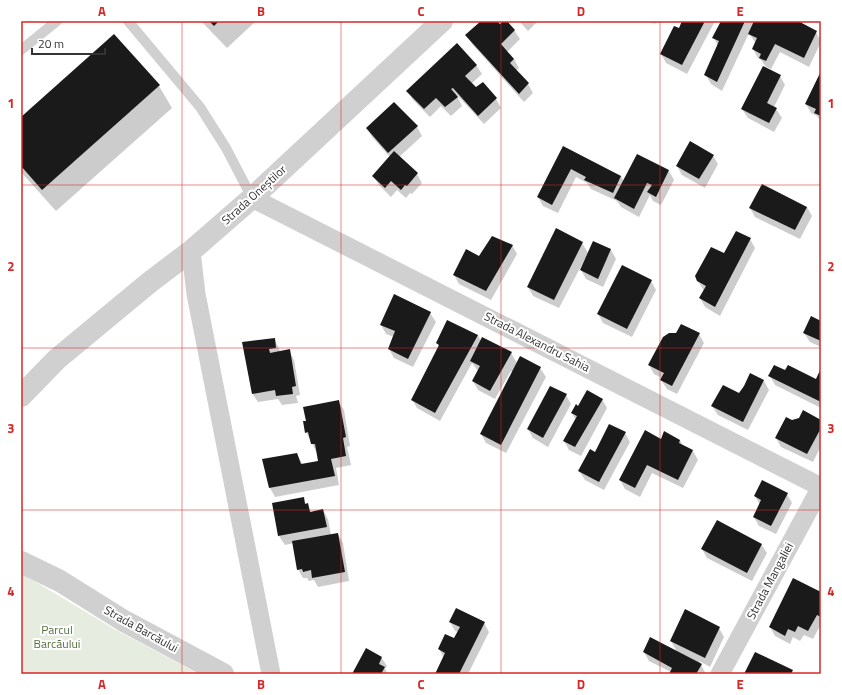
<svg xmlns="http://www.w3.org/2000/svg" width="842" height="695" viewBox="0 0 842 695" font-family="'Titillium Web',sans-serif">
	<rect width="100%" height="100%" fill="#fff"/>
	<path fill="#e6ecdf" d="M21 573 114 629 199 674H21Z"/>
	<g fill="#0003">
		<path d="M201 21H256L227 48Z"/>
		<path d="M482 21H496L500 26 506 21 514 30 520 39 507 52 514 59 519 68 516 71 528 84 533 93 524 102 472 44 467 35Z"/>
		<path d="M519 21H538L528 31Z"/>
		<path d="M649 21H656L655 24Z"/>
		<path d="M683 21H715L687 74 666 63 661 54 679 29Z"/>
		<path d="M722 21H796L816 32 821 42 809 67 780 52 771 69 766 67 761 60 758 58 753 49 756 44 749 33 722 91 711 84 706 75 718 46 714 38Z"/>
		<path d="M476 65 482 74 471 84 476 89 482 83 496 99 501 108 484 124 456 94 462 106 451 116 441 106 430 117 413 100 408 91Z"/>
		<path d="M821 73V122L817 116 811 113 806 104Z"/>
		<path d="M780 76 785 85 774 107 776 109 782 118 774 132 748 118 742 109Z"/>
		<path d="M159 86 172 108 56 211 21 172V118Z"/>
		<path d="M417 127 422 136 399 157 417 174 422 183 412 194 410 193 406 198 397 190 391 197 379 185 373 176 390 157 372 137 367 128Z"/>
		<path d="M563 147 621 176 624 182 638 155 669 171 674 180 661 205 653 201 650 195 639 217 621 207 617 201 591 189 587 183 576 177 558 213 543 206 538 197Z"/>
		<path d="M713 156 718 164 705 188 682 175 677 166Z"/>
		<path d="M807 207 812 216 800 239 755 217 750 208Z"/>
		<path d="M750 239 755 248 720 316 705 307 700 298 704 291 698 281 724 255Z"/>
		<path d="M593 242 611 250 616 259 603 287 586 279 581 270Z"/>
		<path d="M582 243 588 253 559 308 533 296 528 287Z"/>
		<path d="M512 245 517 254 491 300 459 284 454 275 480 257Z"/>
		<path d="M651 281 656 290 632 337 603 323 598 314Z"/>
		<path d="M430 313 436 322 413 367 394 358 389 349 394 337 386 334 381 325Z"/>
		<path d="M821 322V347L810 342 804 333Z"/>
		<path d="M699 334 704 343 677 394 667 389 661 380 662 378 654 374 649 365Z"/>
		<path d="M478 335 481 341 511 353 517 363 540 368 546 377 506 453 486 443 481 434 513 372 511 371 495 399 478 390 473 381 478 371 472 363 440 421 417 408 412 399 439 347 437 343Z"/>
		<path d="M274 339 279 348 280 352 289 351 294 360 300 395 296 396 298 403 282 405 278 399 258 402 252 393 243 343Z"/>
		<path d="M821 371V408L775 385 770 376 786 372 816 380Z"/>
		<path d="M764 381 769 390 748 430 718 415 712 406 739 394 745 387Z"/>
		<path d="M566 395 571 404 548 447 533 438 528 429Z"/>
		<path d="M602 399 607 408 581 456 569 450 564 441 576 420 572 413 579 407Z"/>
		<path d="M338 401 344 410 350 446 347 447 351 465 336 468 339 485 275 497 270 488 297 454 303 465 319 462 317 453 306 432 307 422Z"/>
		<path d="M792 421H821V446L813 462 781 447 776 438Z"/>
		<path d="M625 433 630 442 604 490 585 480 579 471 595 454Z"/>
		<path d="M661 440H680L683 446 693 451 698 460 683 488 652 473 640 497 625 489 620 480Z"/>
		<path d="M787 494 792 503 776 534 759 526 754 517 760 505 755 496Z"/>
		<path d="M303 499 312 513 323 510 328 519 331 535 338 534 343 543 349 581 318 587 314 580 309 581 307 578H303L298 569 294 543 285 545 279 536 273 504Z"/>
		<path d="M761 544 767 553 752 581 707 558 702 549Z"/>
		<path d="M821 593V624L813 639 804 635 800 641 793 637 790 644 775 636 770 627Z"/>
		<path d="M450 622 484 623 489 632 468 674H436L444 658 439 649 455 640 459 632 455 631Z"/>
		<path d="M719 628 724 637 710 667 699 661 706 674H670L671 672 649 661 644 652H677L671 641Z"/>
		<path d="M381 657 387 666 385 669 388 674H354Z"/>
	</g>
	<g fill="#1a1a1a">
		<path d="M209 21H219L214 26Z"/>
		<path d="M481 21H497L500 24 503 21H507L515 30 501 44 514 59 510 63 529 83 519 94 465 35Z"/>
		<path d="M682 21H705L682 65 660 54 674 26 679 28Z"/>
		<path d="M721 21H745L717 82 704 75 719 41 712 38Z"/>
		<path d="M754 21H798L817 31 804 58 775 44 766 61 759 58 761 54 752 49 757 38 748 34Z"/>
		<path d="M114 34 160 85 42 190 21 166V117Z"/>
		<path d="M457 43 477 65 465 76 476 87 483 82 497 98 478 116 453 88 451 89 458 97 445 107 436 98 424 109 406 91Z"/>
		<path d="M763 66 781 75 767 103 777 108 769 123 741 109Z"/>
		<path d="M821 71V116L814 113 816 109 805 104Z"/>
		<path d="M394 102 418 126 388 153 366 128Z"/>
		<path d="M690 141 714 155 699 179 676 166Z"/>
		<path d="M563 146 621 176 613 193 584 180 586 177 571 169 552 205 537 197Z"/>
		<path d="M394 151 418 173 407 186 405 185 401 190 391 181 385 188 372 176Z"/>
		<path d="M637 154 669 170 656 197 647 192 652 185 647 183 634 209 614 198Z"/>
		<path d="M762 184 807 207 795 230 749 208Z"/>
		<path d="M556 228 583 242 554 300 527 287Z"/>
		<path d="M736 231 751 238 715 307 699 298 706 286 697 281 695 276 711 247 724 253Z"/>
		<path d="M492 236 513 245 486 291 453 275 466 249 479 256Z"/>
		<path d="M593 241 611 249 598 279 580 270Z"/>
		<path d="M622 265 652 280 627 329 597 314Z"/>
		<path d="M394 294 431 312 408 359 388 349 395 331 380 325Z"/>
		<path d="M811 316 821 321V341L803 333Z"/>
		<path d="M447 320 478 335 435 413 411 400 439 345 436 343Z"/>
		<path d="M681 324 700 333 672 386 660 380 664 373 648 365 663 337 669 333H676Z"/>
		<path d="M482 337 512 352 490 391 472 381 480 366 470 361Z"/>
		<path d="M275 338 276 348 269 349 270 353 290 349 296 386 292 387 293 394 276 396 275 390 252 394 242 342Z"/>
		<path d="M520 356 541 367 501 445 480 434Z"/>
		<path d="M774 365 785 370 788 365 816 379 821 368V402L768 376Z"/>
		<path d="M750 373 764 380 743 422 711 406 723 385 739 393 744 386Z"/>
		<path d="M550 386 567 394 543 438 527 429Z"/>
		<path d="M587 390 603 399 575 447 563 441 577 416 571 413 576 404 578 406Z"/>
		<path d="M339 400 346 437 343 438 346 456 331 459 335 476 269 488 262 459 297 453 301 464 318 461 315 444H311L308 432 305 433 303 421H306L303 407Z"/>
		<path d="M803 410 821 420V428L807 454 775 438 786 417 792 420 799 418Z"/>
		<path d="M609 424 626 432 599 482 578 471 590 449 595 452Z"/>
		<path d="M645 430 661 439 664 431 680 440 679 443 693 450 678 480 647 465 635 488 619 480Z"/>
		<path d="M762 480 788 493 771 526 753 517 761 500 754 496Z"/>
		<path d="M304 497 305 504 308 503 310 512 323 509 327 527 278 536 272 503Z"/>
		<path d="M717 520 762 544 747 573 701 549Z"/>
		<path d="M338 533 345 572 312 578 311 570 303 572 302 569 297 570 292 541Z"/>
		<path d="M793 578 821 592V617L817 615 808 631 798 626 795 632 788 629 785 636 769 627Z"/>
		<path d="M456 608 485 622 459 674H435L445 653 438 649 445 634 454 638 460 627 449 622Z"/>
		<path d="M685 609 720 627 705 658 670 641Z"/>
		<path d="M650 637 702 664 696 674H669L672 668 643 652Z"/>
		<path d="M366 648 382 657 379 664 385 667 381 674H352Z"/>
		<path d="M755 652 793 670 791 674H744Z"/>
	</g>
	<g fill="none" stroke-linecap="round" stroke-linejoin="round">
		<g stroke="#d0d0d0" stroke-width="10">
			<path d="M128 21 200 107 226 148 252 198"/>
			<path d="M21 50 57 21"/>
		</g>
		<g stroke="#d0d0d0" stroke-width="19">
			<path d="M252 198 821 487"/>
			<path d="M191 251 196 294 271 674"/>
			<path d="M720 674 821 487"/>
		</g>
		<g stroke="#d0d0d0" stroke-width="22">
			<path d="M21 396 57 359 150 282 191 251 252 198 442 21"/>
			<path d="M21 562 60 581 124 621 223 674"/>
		</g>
	</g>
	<path fill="none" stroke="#d62828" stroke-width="1" stroke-opacity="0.55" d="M182 21V674M341 21V674M501 21V674M660 21V674M21 185H821M21 348H821M21 510H821"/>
	<g text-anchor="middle" stroke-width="4" stroke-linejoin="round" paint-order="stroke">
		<g font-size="12" fill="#333" stroke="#fff">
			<text transform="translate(254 195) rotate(-42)" y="4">Strada Oneștilor</text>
			<text transform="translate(537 342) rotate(27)" y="4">Strada Alexandru Sahia</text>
			<text transform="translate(770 581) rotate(-62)" y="4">Strada Mangaliei</text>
			<text transform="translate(141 629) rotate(29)" y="4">Strada Barcăului</text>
		</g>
		<g font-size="12" fill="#56703f" stroke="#fff">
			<text x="57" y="634">Parcul<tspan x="57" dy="14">Barcăului</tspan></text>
		</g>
	</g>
	<rect width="842" height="695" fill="none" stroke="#ffffff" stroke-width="44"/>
	<path d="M32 48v6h73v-6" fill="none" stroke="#333333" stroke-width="2"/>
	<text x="38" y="48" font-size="12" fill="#333333" stroke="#ffffff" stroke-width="3" paint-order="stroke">20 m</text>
	<rect x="22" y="22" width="798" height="651" fill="none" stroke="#d62828" stroke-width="1.5"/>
	<g font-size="13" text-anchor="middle" font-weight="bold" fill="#d62828">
		<text x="102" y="16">A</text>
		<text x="261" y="16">B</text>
		<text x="421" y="16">C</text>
		<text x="581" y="16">D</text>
		<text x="740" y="16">E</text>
		<text x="11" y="108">1</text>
		<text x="831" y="108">1</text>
		<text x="11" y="271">2</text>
		<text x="831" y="271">2</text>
		<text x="11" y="433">3</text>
		<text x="831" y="433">3</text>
		<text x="11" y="596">4</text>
		<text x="831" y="596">4</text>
		<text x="102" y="689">A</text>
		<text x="261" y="689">B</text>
		<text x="421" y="689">C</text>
		<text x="581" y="689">D</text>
		<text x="740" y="689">E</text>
	</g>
</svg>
